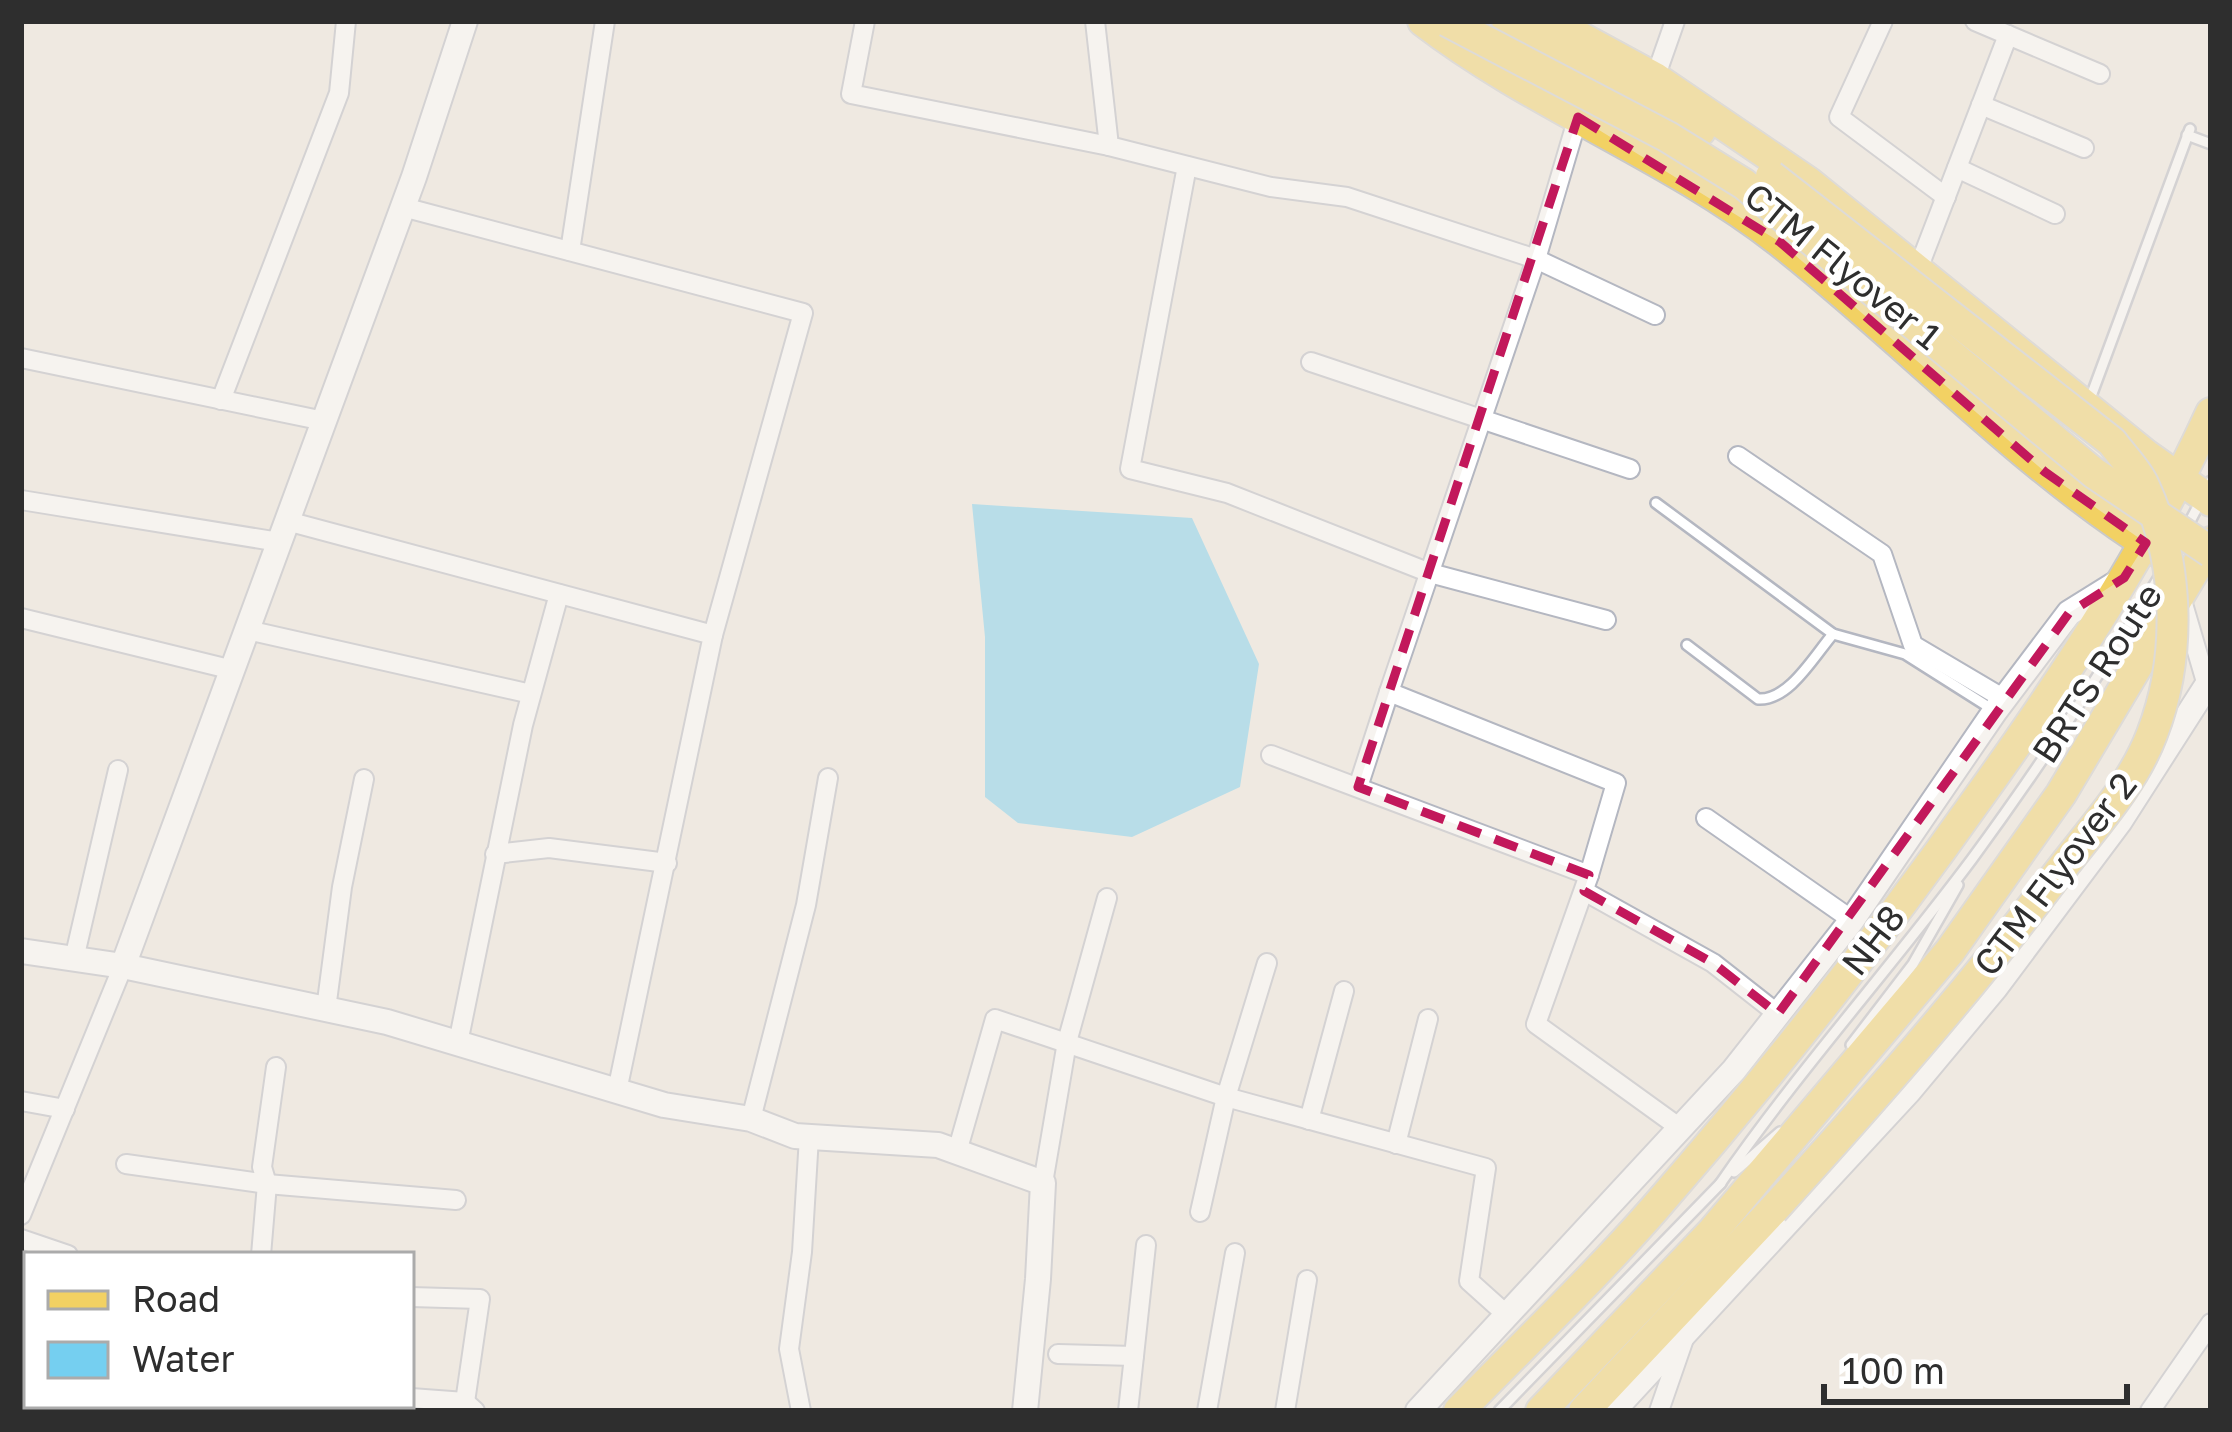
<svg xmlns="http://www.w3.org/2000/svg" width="2232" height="1432" viewBox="0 0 2232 1432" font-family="'Golos Text',sans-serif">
	<rect width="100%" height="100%" fill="#efe9e1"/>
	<path fill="#75cff0" d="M972 504 1192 518 1259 664 1240 787 1132 837 1018 823 985 797V637Z"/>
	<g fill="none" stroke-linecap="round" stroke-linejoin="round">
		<g stroke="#b4b7c1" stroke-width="14">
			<g id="service">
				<path d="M2187 135 2211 144"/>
				<path d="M2090 399 2190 129"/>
				<path d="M1656 503 1833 634 1905 654 1995 711"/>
				<path d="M2185 531 2211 481"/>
				<path d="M1687 645 1758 699C1789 701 1814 656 1833 634"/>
				<path d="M1851 1045 1913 964 1958 885"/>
				<path d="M1734 1172 1780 1132"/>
				<path d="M1720 1184C1798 1071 1890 969 1972 859 2039 768 2101 673 2159 577"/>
				<path d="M1499 1411 1721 1183"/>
			</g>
		</g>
		<g stroke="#b4b7c1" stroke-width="22">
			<g id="minor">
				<path d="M865 21 851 94 1109 146"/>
				<path d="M1095 21 1109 146 1271 187 1347 197 1536 259 1655 315"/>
				<path d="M1883 21 1839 117 1946 197"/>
				<path d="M2008 35 2100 74"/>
				<path d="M1655 78 1675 21"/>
				<path d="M1981 105 2084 148"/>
				<path d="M1578 117 1536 259 1389 692 1616 783 1589 875"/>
				<path d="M1187 166 1130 469 1227 493 1430 573 1606 620"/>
				<path d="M1957 168 2055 214"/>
				<path d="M403 207 803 313 713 635"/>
				<path d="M570 251 605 21"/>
				<path d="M1918 269 2008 35 1975 21"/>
				<path d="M21 358 324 421"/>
				<path d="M1311 362 1630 469"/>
				<path d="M221 400 339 93 346 21"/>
				<path d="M1738 456 1882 554 1913 645 2006 700"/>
				<path d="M21 500 279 542"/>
				<path d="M287 521 713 635 617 1091"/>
				<path d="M2181 597 2206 682"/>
				<path d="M21 618 233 670"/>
				<path d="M247 630 531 694"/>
				<path d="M1271 755 1589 875 1536 1024 1680 1128"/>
				<path d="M1358 787 1389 692"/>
				<path d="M1706 818 1852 920"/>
				<path d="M495 854 549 848 667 863"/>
				<path d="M1584 891 1713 963 1778 1014"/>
				<path d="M74 959 118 770"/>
				<path d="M326 1009 342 887 364 779"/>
				<path d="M458 1043 523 725 559 594"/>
				<path d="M21 1101 65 1109"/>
				<path d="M751 1119 806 905 828 778"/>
				<path d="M1309 1120 1344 991"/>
				<path d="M1396 1144 1428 1019"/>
				<path d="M957 1152 995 1019 1226 1097 1486 1168 1469 1281 1508 1316"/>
				<path d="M126 1164 267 1184 456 1200"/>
				<path d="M1043 1183 1067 1042 1107 898"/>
				<path d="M1200 1212 1226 1097 1267 963"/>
				<path d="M21 1215 123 966"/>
				<path d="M21 1239 68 1255"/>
				<path d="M261 1255 267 1184 262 1167 276 1067"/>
				<path d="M411 1297 480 1299 465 1402"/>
				<path d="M1058 1354 1134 1356 1128 1411"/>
				<path d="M1134 1356 1146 1245"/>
				<path d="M411 1398 465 1402 475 1411"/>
				<path d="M242 1411 243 1405"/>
				<path d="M801 1411 789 1349 802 1252 809 1137"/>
				<path d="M1207 1411 1235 1253"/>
				<path d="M1285 1411 1307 1280"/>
				<path d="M1659 1411 1685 1336"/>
				<path d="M2150 1411 2211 1323"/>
			</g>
		</g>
		<g stroke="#b4b7c1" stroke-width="28">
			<g id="tertiary">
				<path d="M21 951 123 966 387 1022 664 1105 751 1119 795 1136 938 1145 1043 1183 1038 1279 1025 1411"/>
				<path d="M123 966 414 177 465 21"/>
				<path d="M1418 1411 1734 1070 1852 920 1995 711 2069 613 2122 580"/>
				<path d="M1613 1411 1909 1091 1995 988 2120 821 2211 679"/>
			</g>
		</g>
		<g stroke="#c9c9c9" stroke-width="34">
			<g id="primary">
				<path d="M1423 21C1534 106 1668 155 1779 241 1908 342 2019 464 2159 552"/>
				<path d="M1507 21 1700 131"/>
				<path d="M1550 21 1655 78 1808 182 2146 455 2211 501"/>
				<path d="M1459 1411C1524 1344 1593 1279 1655 1208 1770 1076 1880 937 1981 794 2068 673 2149 548 2211 413"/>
				<path d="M1541 1411 1713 1231 1950 951 2061 794 2211 542"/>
				<path d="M1584 1411 1773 1210"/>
			</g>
		</g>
		<use href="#service" stroke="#fff" stroke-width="9"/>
		<use href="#minor" stroke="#fff" stroke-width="18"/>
		<use href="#tertiary" stroke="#fff" stroke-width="24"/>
		<use href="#primary" stroke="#f2d163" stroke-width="30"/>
		<g stroke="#c9c9c9" stroke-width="34" stroke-linecap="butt">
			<g id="primary-bridge">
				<path d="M1447 21 1668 137 1744 184 2094 473 2211 552"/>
				<path d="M1771 176 2112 442C2122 456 2137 470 2144 486 2179 562 2182 656 2152 734 2132 787 2089 832 2055 877 1967 993 1871 1102 1773 1210"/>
			</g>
		</g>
		<use href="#primary-bridge" stroke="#f2d163" stroke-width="30"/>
	</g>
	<path d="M0 0H2232V1432H0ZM1578 117 1780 242 2045 472 2146 543 2124 578 2069 613 1778 1014 1713 963 1584 891 1589 875 1358 787Z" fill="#efe9e1" fill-opacity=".55" fill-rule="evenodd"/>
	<path fill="none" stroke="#c2185b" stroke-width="9" stroke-dasharray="24 15" stroke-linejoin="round" d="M1578 117 1780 242 2045 472 2146 543 2124 578 2069 613 1778 1014 1713 963 1584 891 1589 875 1358 787Z"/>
	<g text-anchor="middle" stroke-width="9" stroke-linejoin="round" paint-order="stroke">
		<g font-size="36" fill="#2e2e2e" stroke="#fff">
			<text transform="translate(1843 266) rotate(39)" y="13">CTM Flyover 1</text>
			<text transform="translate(2097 673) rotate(-57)" y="13">BRTS Route</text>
			<text transform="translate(2055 874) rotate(-53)" y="13">CTM Flyover 2</text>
			<text transform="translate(1873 940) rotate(-52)" y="13">NH8</text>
		</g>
	</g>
	<rect width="2232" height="1432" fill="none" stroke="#2e2e2e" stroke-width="48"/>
	<rect x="24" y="1252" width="390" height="156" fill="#ffffff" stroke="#ababab" stroke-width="3"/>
	<rect x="48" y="1291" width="60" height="18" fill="#f2d163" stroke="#ababab" stroke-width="3"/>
	<text x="132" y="1312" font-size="36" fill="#2e2e2e">Road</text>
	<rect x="48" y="1342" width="60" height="36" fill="#75cff0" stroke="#ababab" stroke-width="3"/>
	<text x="132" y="1372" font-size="36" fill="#2e2e2e">Water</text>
	<path d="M1824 1384v18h303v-18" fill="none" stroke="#2e2e2e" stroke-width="6"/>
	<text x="1842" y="1384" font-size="36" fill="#2e2e2e" stroke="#ffffff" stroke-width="9" paint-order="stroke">100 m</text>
</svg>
